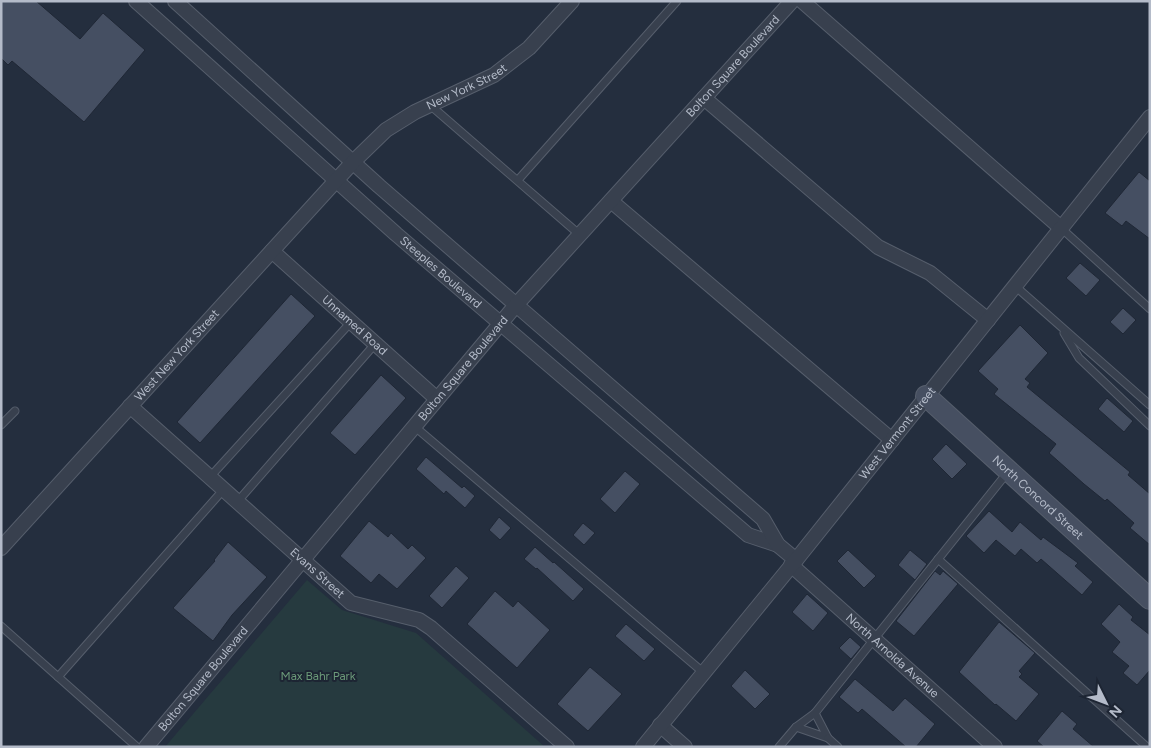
<svg xmlns="http://www.w3.org/2000/svg" width="1151" height="748" viewBox="0 0 1151 748" font-family="Figtree,sans-serif">
	<rect width="100%" height="100%" fill="#242e3e"/>
	<path fill="#263a3f" d="M307 580 342 610 416 633 545 747H165Z"/>
	<g fill="#454f62" stroke="#1f2735">
		<path d="M1 1H36L80 39 103 13 145 50 84 122 12 61 8 65 1 58Z"/>
		<path d="M1139 172 1150 181V239L1126 221 1122 226 1105 213Z"/>
		<path d="M1080 263 1100 280 1086 296 1066 278Z"/>
		<path d="M291 294 315 316 200 443 177 422Z"/>
		<path d="M1123 308 1136 320 1123 334 1110 322Z"/>
		<path d="M1020 325 1048 353 1025 379 1030 383 1027 387 1130 472 1128 475 1150 494V545L1130 528 1134 523 1107 499 1105 501 1084 484 1049 453 1056 444 994 394 998 389 978 371Z"/>
		<path d="M381 375 406 398 355 455 330 433Z"/>
		<path d="M1107 398 1133 421 1124 432 1098 409Z"/>
		<path d="M946 444 967 464 952 479 932 459Z"/>
		<path d="M426 457 462 488 464 486 475 496 465 508 446 491 444 494 416 469Z"/>
		<path d="M625 471 640 484 615 513 600 499Z"/>
		<path d="M989 511 1012 532 1020 522 1041 540 1043 537 1078 563 1075 566 1093 582 1082 595 1041 559 1037 563 1021 549 1015 556 996 540 984 553 966 536Z"/>
		<path d="M499 517 511 528 500 540 489 530Z"/>
		<path d="M369 521 388 537 391 533 408 549 412 545 426 558 397 589 379 574 371 583 340 556Z"/>
		<path d="M583 523 595 533 584 545 573 535Z"/>
		<path d="M228 542 267 577 232 615 213 641 173 608 215 561 214 560Z"/>
		<path d="M535 547 553 563 554 562 584 589 573 601 537 568 536 569 524 559Z"/>
		<path d="M848 550 876 576 864 588 837 561Z"/>
		<path d="M910 550 927 564 915 580 898 565Z"/>
		<path d="M456 566 469 578 442 608 429 596Z"/>
		<path d="M935 571 940 575 943 571 958 584 914 636 896 621Z"/>
		<path d="M495 591 513 607 518 601 550 630 517 668 467 624Z"/>
		<path d="M807 594 828 613 813 631 792 612Z"/>
		<path d="M1119 604 1133 617 1131 620 1150 635V670L1137 685 1123 673 1129 666 1112 652 1120 642 1101 624Z"/>
		<path d="M999 622 1035 653 1019 671 1022 674 1019 677 1039 694 1016 721 996 704 995 705 959 672Z"/>
		<path d="M626 624 655 649 644 661 615 636Z"/>
		<path d="M850 637 861 647 851 659 839 648Z"/>
		<path d="M590 667 622 694 588 731 557 704Z"/>
		<path d="M745 670 770 694 755 709 731 686Z"/>
		<path d="M855 679 893 711 905 698 935 724 916 747H906L862 709 858 713 839 697Z"/>
		<path d="M1062 711 1077 724 1073 729 1094 747H1044L1037 741Z"/>
	</g>
	<g fill="none" stroke-linecap="round" stroke-linejoin="round">
		<g stroke="#565e6c" stroke-width="9">
			<g id="lane">
				<path d="M430 105 580 235"/>
				<path d="M518 180 677 1"/>
				<path d="M1061 228 1150 309"/>
				<path d="M1015 286 1150 405"/>
				<path d="M1064 333 1079 358 1150 426"/>
				<path d="M1 425 15 411"/>
				<path d="M414 426 704 673"/>
				<path d="M210 477 351 322"/>
				<path d="M238 501 375 344"/>
				<path d="M938 559 1147 747"/>
				<path d="M1 626 137 747"/>
				<path d="M58 677 224 489"/>
				<path d="M796 727 828 738 815 713"/>
				<path d="M828 738 838 747"/>
				<path d="M779 747 796 727 815 713 1007 473"/>
			</g>
		</g>
		<g stroke="#565e6c" stroke-width="16">
			<g id="street">
				<path id="s1" d="M136 1 396 234 748 535 778 545"/>
				<path d="M175 1 379 186 763 519 778 545 796 560"/>
				<path d="M802 1 1061 228"/>
				<path d="M704 98 878 247 930 273 988 320"/>
				<path d="M611 201 892 440"/>
				<path id="s2" d="M272 251 437 399"/>
				<path id="s3" d="M130 406 351 603 419 620 431 628 567 747"/>
				<path id="s4" d="M1 548 353 162 386 130 415 112 494 75 529 48 572 1"/>
				<path id="s5" d="M791 565 995 747"/>
				<path d="M660 725 685 747"/>
				<path id="s6" d="M146 747 516 305 792 1"/>
				<path id="s7" d="M643 747 796 560 1150 117"/>
			</g>
		</g>
		<g stroke="#565e6c" stroke-width="22">
			<g id="secondary">
				<path id="s8" d="M926 396 1150 599"/>
			</g>
		</g>
		<use href="#lane" stroke="#38404e" stroke-width="7"/>
		<use href="#street" stroke="#38404e" stroke-width="14"/>
		<use href="#secondary" stroke="#464f61" stroke-width="20"/>
	</g>
	<g text-anchor="middle" stroke-width="4" stroke-linejoin="round" paint-order="stroke">
		<g font-size="12" fill="#b4bbc9" stroke="#1d2533">
			<text dy="4" stroke="none"><textPath href="#s6" startOffset="899">Bolton Square Boulevard</textPath></text>
			<text dy="4" stroke="none"><textPath href="#s4" startOffset="660">New York Street</textPath></text>
			<text dy="4" stroke="none"><textPath href="#s1" startOffset="408">Steeples Boulevard</textPath></text>
			<text dy="4" stroke="none"><textPath href="#s2" startOffset="111">Unnamed Road</textPath></text>
			<text dy="4" stroke="none"><textPath href="#s4" startOffset="261">West New York Street</textPath></text>
			<text dy="4" stroke="none"><textPath href="#s6" startOffset="494">Bolton Square Boulevard</textPath></text>
			<text dy="4" stroke="none"><textPath href="#s7" startOffset="404">West Vermont Street</textPath></text>
			<text dy="4" stroke="none"><textPath href="#s8" startOffset="151">North Concord Street</textPath></text>
			<text dy="4" stroke="none"><textPath href="#s3" startOffset="251">Evans Street</textPath></text>
			<text dy="4" stroke="none"><textPath href="#s5" startOffset="136">North Arnolda Avenue</textPath></text>
			<text dy="4" stroke="none"><textPath href="#s6" startOffset="89">Bolton Square Boulevard</textPath></text>
		</g>
		<g font-size="12" fill="#6b9a79" stroke="#1d2533">
			<text x="318" y="680">Max Bahr Park</text>
		</g>
	</g>
	<rect width="1151" height="748" fill="none" stroke="#b4bbc9" stroke-width="5"/>
	<g transform="translate(1106 703) rotate(132)" stroke="#1d2533" stroke-width="4" paint-order="stroke">
	<path d="M0-4L9 19L0 12L-9 19Z" fill="#b4bbc9"/>
	<text y="-8" font-size="14" font-weight="bold" text-anchor="middle" fill="#b4bbc9">N</text>
	</g>
</svg>
